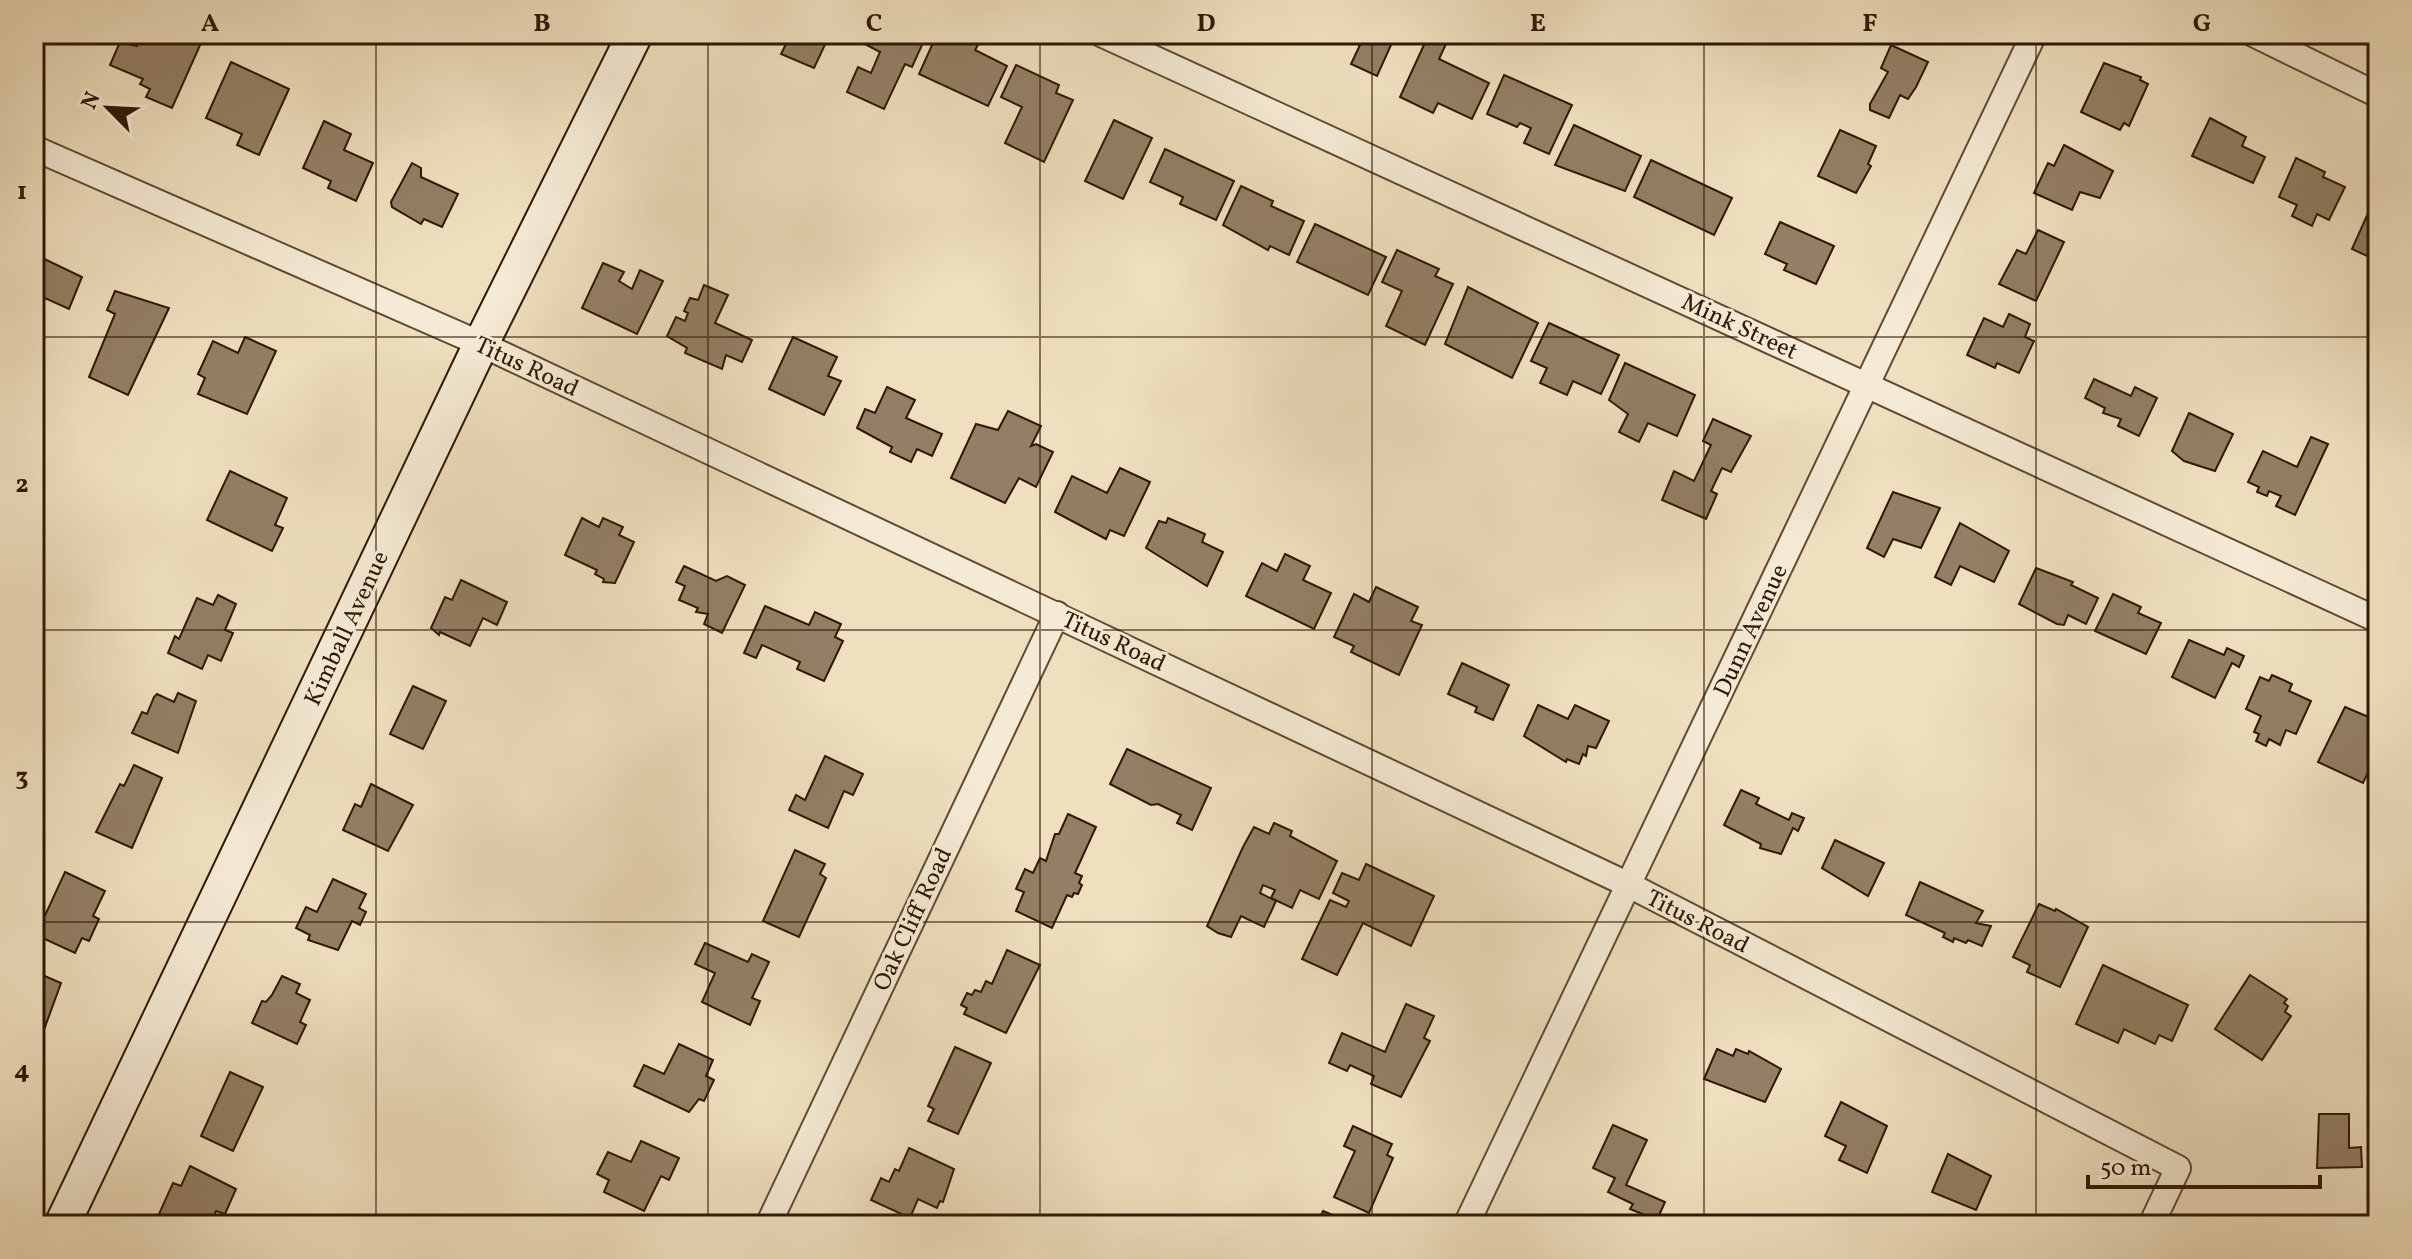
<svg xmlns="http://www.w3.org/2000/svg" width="2412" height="1259" viewBox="0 0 2412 1259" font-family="Vollkorn,serif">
	<rect width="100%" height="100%" fill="#efdfbe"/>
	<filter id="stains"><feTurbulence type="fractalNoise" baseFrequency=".0025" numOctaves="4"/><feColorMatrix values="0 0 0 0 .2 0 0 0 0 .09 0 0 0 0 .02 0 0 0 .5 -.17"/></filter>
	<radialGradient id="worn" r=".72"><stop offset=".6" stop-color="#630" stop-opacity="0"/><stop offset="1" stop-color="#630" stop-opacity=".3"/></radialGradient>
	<g fill="#937f65" stroke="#2f1804" stroke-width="2">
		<path d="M77 34 73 43 56 35 52 43 34 35Z"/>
		<path d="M143 34H181L201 43 172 108 146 97 150 89 140 84 143 79 110 65 120 42 137 46Z"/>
		<path d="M791 34H830L814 68 781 54Z"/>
		<path d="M846 34H927L912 67 905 64 884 109 847 92 858 67 871 73 880 52Z"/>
		<path d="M937 34H954L978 45 975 50 1007 66 988 106 919 74Z"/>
		<path d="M1335 34H1396L1377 76 1351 64 1360 45Z"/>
		<path d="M1428 36 1446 44 1439 59 1489 83 1472 119 1438 103 1433 113 1400 97Z"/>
		<path d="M1891 45 1928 62 1916 87 1908 99 1900 95 1889 118 1870 110V104L1888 72 1881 68Z"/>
		<path d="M231 62 289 89 259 155 237 145 242 134 206 118Z"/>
		<path d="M2104 63 2141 77 2140 80 2148 84 2129 126 2124 123 2120 130 2081 112Z"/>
		<path d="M1016 65 1059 85 1056 93 1073 100 1044 162 1005 143 1022 107 1001 97Z"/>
		<path d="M1504 75 1572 105 1549 154 1524 143 1531 128 1520 123 1517 127 1487 114Z"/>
		<path d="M2210 118 2246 137 2242 146 2265 157 2253 183 2192 156Z"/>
		<path d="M1114 120 1152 138 1123 199 1085 181Z"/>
		<path d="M324 121 351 134 344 150 373 163 356 201 328 188 331 181 303 168Z"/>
		<path d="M1574 125 1641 156 1625 191 1555 165Z"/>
		<path d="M1840 130 1876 146 1868 164 1871 166 1856 193 1818 176Z"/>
		<path d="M2064 145 2113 171 2100 198 2080 192 2072 210 2034 193 2048 163 2054 166Z"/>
		<path d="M1165 149 1234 181 1216 220 1180 204 1183 197 1150 182Z"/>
		<path d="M2296 158 2325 172 2323 177 2345 187 2329 220 2317 214 2312 226 2292 216 2297 205 2279 197Z"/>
		<path d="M1651 160 1732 198 1714 235 1634 197Z"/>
		<path d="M412 163 421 168V177L458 194 442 227 424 219 421 224 392 207 391 202Z"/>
		<path d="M1241 186 1273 201 1271 206 1304 221 1289 255 1270 246 1268 250 1223 225Z"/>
		<path d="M2377 193H2378V261L2352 249Z"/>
		<path d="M1780 222 1834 246 1816 284 1784 270 1787 264 1765 254Z"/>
		<path d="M1315 224 1386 257 1368 295 1297 262Z"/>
		<path d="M2038 230 2064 242 2036 301 1999 284 2017 250 2026 254Z"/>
		<path d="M34 247 41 250 38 256 82 277 69 309 45 298 42 306 34 302Z"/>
		<path d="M1397 250 1439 269 1435 276 1453 284 1425 345 1386 326 1402 291 1382 282Z"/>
		<path d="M603 263 624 272 619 281 632 289 640 270 663 281 637 334 582 308Z"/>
		<path d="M704 285 728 295 715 323 752 340 742 362 726 355 722 369 685 353 687 348 667 336 676 317 685 321 688 313 684 311 690 298 698 300Z"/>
		<path d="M1468 287 1538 323 1512 378 1445 344Z"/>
		<path d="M115 291 169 308 128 395 89 377 115 314 107 310Z"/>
		<path d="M2009 314 2030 324 2025 337 2034 341 2019 373 1997 363 1995 368 1967 355 1984 318 2003 327Z"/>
		<path d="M1549 323 1619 355 1601 394 1573 381 1567 395 1540 383 1547 368 1531 361Z"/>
		<path d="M245 337 276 351 247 414 198 394 205 378 198 374 213 341 238 353Z"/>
		<path d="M793 337 837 357 828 376 841 381 824 415 769 389Z"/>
		<path d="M1625 363 1695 395 1677 436 1648 423 1639 442 1619 432 1628 414 1609 400Z"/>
		<path d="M2094 379 2131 396 2135 387 2157 398 2139 436 2118 426 2121 419 2103 413 2105 408 2085 398Z"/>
		<path d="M887 387 915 400 906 418 942 434 932 456 917 449 911 462 890 452 892 447 857 428 865 409 875 413Z"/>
		<path d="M1008 411 1041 426 1031 446 1036 444 1053 452 1036 487 1019 478 1005 503 951 478 976 424 998 430Z"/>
		<path d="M2189 413 2233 434 2215 471 2184 461 2172 451Z"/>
		<path d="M1713 419 1751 436 1731 472 1722 468 1711 491 1717 494 1706 519 1662 500 1674 471 1694 481 1711 445 1703 441Z"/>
		<path d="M2311 437 2328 444 2295 515 2276 506 2281 496 2269 491 2267 496 2257 492 2259 487 2248 482 2263 451 2297 467Z"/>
		<path d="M1120 468 1150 482 1124 536 1110 530 1106 539 1055 512 1072 476 1107 493Z"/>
		<path d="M230 471 287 498 275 525 283 528 272 551 207 520Z"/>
		<path d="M1893 492 1940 508 1921 548 1893 539 1884 557 1867 548Z"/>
		<path d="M582 518 599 527 603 518 623 527 619 535 634 542 615 583 603 582 604 579 595 574 597 570 565 555Z"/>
		<path d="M1168 518 1205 534 1202 542 1223 552 1207 586 1146 548 1159 521 1166 523Z"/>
		<path d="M1960 523 2009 551 1994 582 1960 566 1951 585 1935 577Z"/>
		<path d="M1285 554 1310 566 1303 580 1331 593 1314 629 1246 596 1262 563 1277 571Z"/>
		<path d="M684 566 716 581 727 576 745 585 722 633 704 624 708 614 696 612 698 608 679 600 685 586 676 582Z"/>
		<path d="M2036 568 2073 582 2071 585 2098 598 2086 624 2068 615 2064 625 2057 624 2019 604Z"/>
		<path d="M461 580 507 602 497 625 483 618 470 646 440 632 439 635 431 628 445 597 452 600Z"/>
		<path d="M1376 587 1418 607 1411 621 1422 625 1399 675 1351 652 1354 646 1334 637 1354 594 1369 602Z"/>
		<path d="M2113 594 2141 607 2138 613 2161 623 2146 654 2095 631Z"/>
		<path d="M218 595 236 604 225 630 233 633 221 661 208 655 202 669 168 653 175 636 179 639 197 598 213 605Z"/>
		<path d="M765 606 809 625 815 612 841 624 835 637 843 641 824 681 797 669 800 662 762 645 756 658 744 653Z"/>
		<path d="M2189 640 2224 655 2227 648 2244 656 2239 667 2232 663 2215 698 2172 677Z"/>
		<path d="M1462 663 1509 685 1493 720 1475 712 1477 707 1448 694Z"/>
		<path d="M2272 675 2292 684 2289 691 2311 701 2296 734 2286 730 2280 745 2269 739 2266 746 2256 741 2259 734 2254 732 2261 716 2246 709 2260 677 2269 681Z"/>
		<path d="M413 686 446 701 423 749 390 734Z"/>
		<path d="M178 693 196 701 178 753 132 733 142 712 147 714 154 697 157 694 174 702Z"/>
		<path d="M1538 705 1568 719 1575 705 1609 721 1596 748 1588 746 1586 756 1583 754 1579 764 1567 759 1566 762 1524 736Z"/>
		<path d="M2345 707 2378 721V760L2375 758 2363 783 2318 762Z"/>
		<path d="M1127 749 1211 788 1192 830 1177 823 1181 815 1158 804 1151 805 1110 784Z"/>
		<path d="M825 756 863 774 853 795 844 791 828 828 789 810 796 795 805 800Z"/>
		<path d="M134 765 162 778 132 848 96 832 120 784 124 786Z"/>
		<path d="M371 784 413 805 388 851 343 830 355 804 361 807Z"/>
		<path d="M1741 790 1759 798 1756 804 1789 820 1792 813 1804 818 1798 831 1793 828 1781 854 1760 848 1761 844 1724 825Z"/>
		<path d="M1068 814 1096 827 1075 873 1082 876 1079 883 1082 885 1078 894 1074 893 1072 897 1067 895 1052 928 1016 911 1024 892 1016 889 1025 869 1033 873 1040 858 1046 861 1055 834H1059Z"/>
		<path d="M1274 823 1292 831 1290 836 1337 861 1319 899 1300 890 1292 908 1271 898 1275 890 1263 885 1260 893 1276 901 1264 927 1241 916 1231 937 1218 933 1207 926 1243 847 1254 827 1269 834Z"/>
		<path d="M1835 840 1884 863 1868 896 1822 868Z"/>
		<path d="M795 850 825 864 820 874 826 878 799 937 763 921Z"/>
		<path d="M1366 864 1434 896 1411 946 1363 923 1337 975 1302 959 1330 900 1346 907 1349 901 1333 893 1342 873 1359 880Z"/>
		<path d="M65 872 105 891 93 916 99 919 89 941 82 938 75 953 36 935Z"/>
		<path d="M333 879 366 894 359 908 366 912 360 925 352 921 338 950 308 940 310 935 296 928 306 907 317 912Z"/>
		<path d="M1920 882 1983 911 1976 923 1991 926 1982 946 1968 940 1966 943 1954 938 1953 942 1943 937 1945 933 1906 915Z"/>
		<path d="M2039 904 2055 911 2056 909 2088 927 2060 987 2027 972 2030 965 2013 957Z"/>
		<path d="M705 943 748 962 752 954 769 962 752 998 760 1001 750 1025 702 1002 715 973 695 964Z"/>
		<path d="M1007 950 1040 965 1006 1033 964 1014 967 1008 961 1005 967 993 972 995 975 990 981 992 986 981 992 984Z"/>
		<path d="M2103 965 2188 1005 2172 1041 2159 1035 2155 1044 2124 1029 2118 1043 2076 1024Z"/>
		<path d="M40 974 61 983 41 1038 34 1035V982Z"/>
		<path d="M2250 975 2287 999 2284 1003 2288 1006 2285 1012 2291 1016 2262 1060 2215 1029Z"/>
		<path d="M282 976 300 984 296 993 310 1000 300 1022 306 1025 297 1044 252 1023 262 1001 266 1002 272 995Z"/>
		<path d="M1406 1004 1434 1016 1424 1038 1430 1041 1401 1097 1371 1084 1374 1076 1350 1065 1347 1071 1329 1063 1342 1033 1385 1052Z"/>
		<path d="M679 1044 713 1060 706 1076 714 1080 704 1101 699 1099 689 1112 634 1086 644 1065 664 1074Z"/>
		<path d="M955 1047 991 1063 958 1134 928 1121 934 1109 928 1106Z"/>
		<path d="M1717 1049 1733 1056 1736 1049 1748 1054 1749 1051 1781 1069 1765 1102 1704 1079Z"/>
		<path d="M230 1072 263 1087 233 1151 201 1136Z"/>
		<path d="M1841 1102 1887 1126 1867 1173 1839 1160 1846 1146 1825 1136Z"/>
		<path d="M2319 1114H2349V1148L2361 1147 2362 1167 2317 1168Z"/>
		<path d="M1613 1125 1647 1140 1626 1185 1665 1202 1657 1220 1630 1209 1633 1204 1608 1192 1615 1178 1593 1168Z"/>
		<path d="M1353 1126 1392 1144 1387 1155 1393 1158 1369 1213 1334 1197 1355 1151 1344 1146Z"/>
		<path d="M641 1141 679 1158 669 1180 661 1176 644 1211 604 1192 609 1180 597 1174 608 1152 631 1162Z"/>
		<path d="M909 1148 954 1169 943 1202 940 1201 937 1208 918 1199 910 1218 871 1200 881 1178 889 1182 895 1169 899 1171Z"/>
		<path d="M1948 1154 1991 1176 1976 1210 1932 1192Z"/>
		<path d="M190 1166 236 1189 225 1214 216 1211 210 1225H183L159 1214 173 1183 181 1186Z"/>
		<path d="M1323 1211 1345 1220 1343 1225H1308L1311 1219 1318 1222Z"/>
	</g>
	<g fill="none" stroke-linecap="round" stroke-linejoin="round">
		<g stroke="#5f4a32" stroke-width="28">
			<g id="street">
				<path d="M1101 34 2378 620"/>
				<path d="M2253 34 2378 95"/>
				<path d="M34 148 481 344 1629 885 2178 1168 2151 1225"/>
				<path d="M768 1225 1057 614"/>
				<path d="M1466 1225 2034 34"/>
			</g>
		</g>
		<g stroke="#2f1804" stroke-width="38">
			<path id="secondary" d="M62 1225 481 344 635 34"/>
		</g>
		<use href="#street" stroke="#f5ead5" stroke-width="24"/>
		<use href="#secondary" stroke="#f5ead5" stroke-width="34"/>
	</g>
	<path fill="none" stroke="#2f1804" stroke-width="2" stroke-opacity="0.55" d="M376 34V1225M708 34V1225M1040 34V1225M1372 34V1225M1704 34V1225M2036 34V1225M34 337H2378M34 630H2378M34 922H2378"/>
	<g text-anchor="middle" stroke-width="6" stroke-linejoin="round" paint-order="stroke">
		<g font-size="24" fill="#2f1804" stroke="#f5ead5">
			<text transform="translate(1740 326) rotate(25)" y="8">Mink Street</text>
			<text transform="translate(527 366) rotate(25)" y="8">Titus Road</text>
			<text transform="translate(346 628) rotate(-65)" y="8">Kimball Avenue</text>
			<text transform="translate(1750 630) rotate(-65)" y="8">Dunn Avenue</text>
			<text transform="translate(1114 641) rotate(25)" y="8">Titus Road</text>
			<text transform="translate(912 919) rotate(-65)" y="8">Oak Cliff Road</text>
			<text transform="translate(1698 921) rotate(27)" y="8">Titus Road</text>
		</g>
	</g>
	<rect width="2412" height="1259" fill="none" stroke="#efdfbe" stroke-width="88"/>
	<g transform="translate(108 108) rotate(294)" stroke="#f5ead5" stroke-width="6" paint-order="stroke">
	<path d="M0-6L14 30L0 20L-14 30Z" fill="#2f1804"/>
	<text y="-12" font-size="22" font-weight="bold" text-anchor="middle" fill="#2f1804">N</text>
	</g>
	<path d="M2088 1175v12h232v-12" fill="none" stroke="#2f1804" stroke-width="4"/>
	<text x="2100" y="1175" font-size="24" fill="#2f1804" stroke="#f5ead5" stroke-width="6" paint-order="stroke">50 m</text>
	<rect x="44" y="44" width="2324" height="1171" fill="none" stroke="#2f1804" stroke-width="3"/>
	<g font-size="26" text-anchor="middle" font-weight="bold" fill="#2f1804">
		<text x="210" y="31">A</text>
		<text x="542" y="31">B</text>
		<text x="874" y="31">C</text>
		<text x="1206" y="31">D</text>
		<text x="1538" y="31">E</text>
		<text x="1870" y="31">F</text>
		<text x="2202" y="31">G</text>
		<text x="22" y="199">1</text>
		<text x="22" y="492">2</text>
		<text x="22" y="785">3</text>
		<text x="22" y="1078">4</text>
	</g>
	<rect width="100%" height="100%" filter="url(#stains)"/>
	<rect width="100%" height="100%" fill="url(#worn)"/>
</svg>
